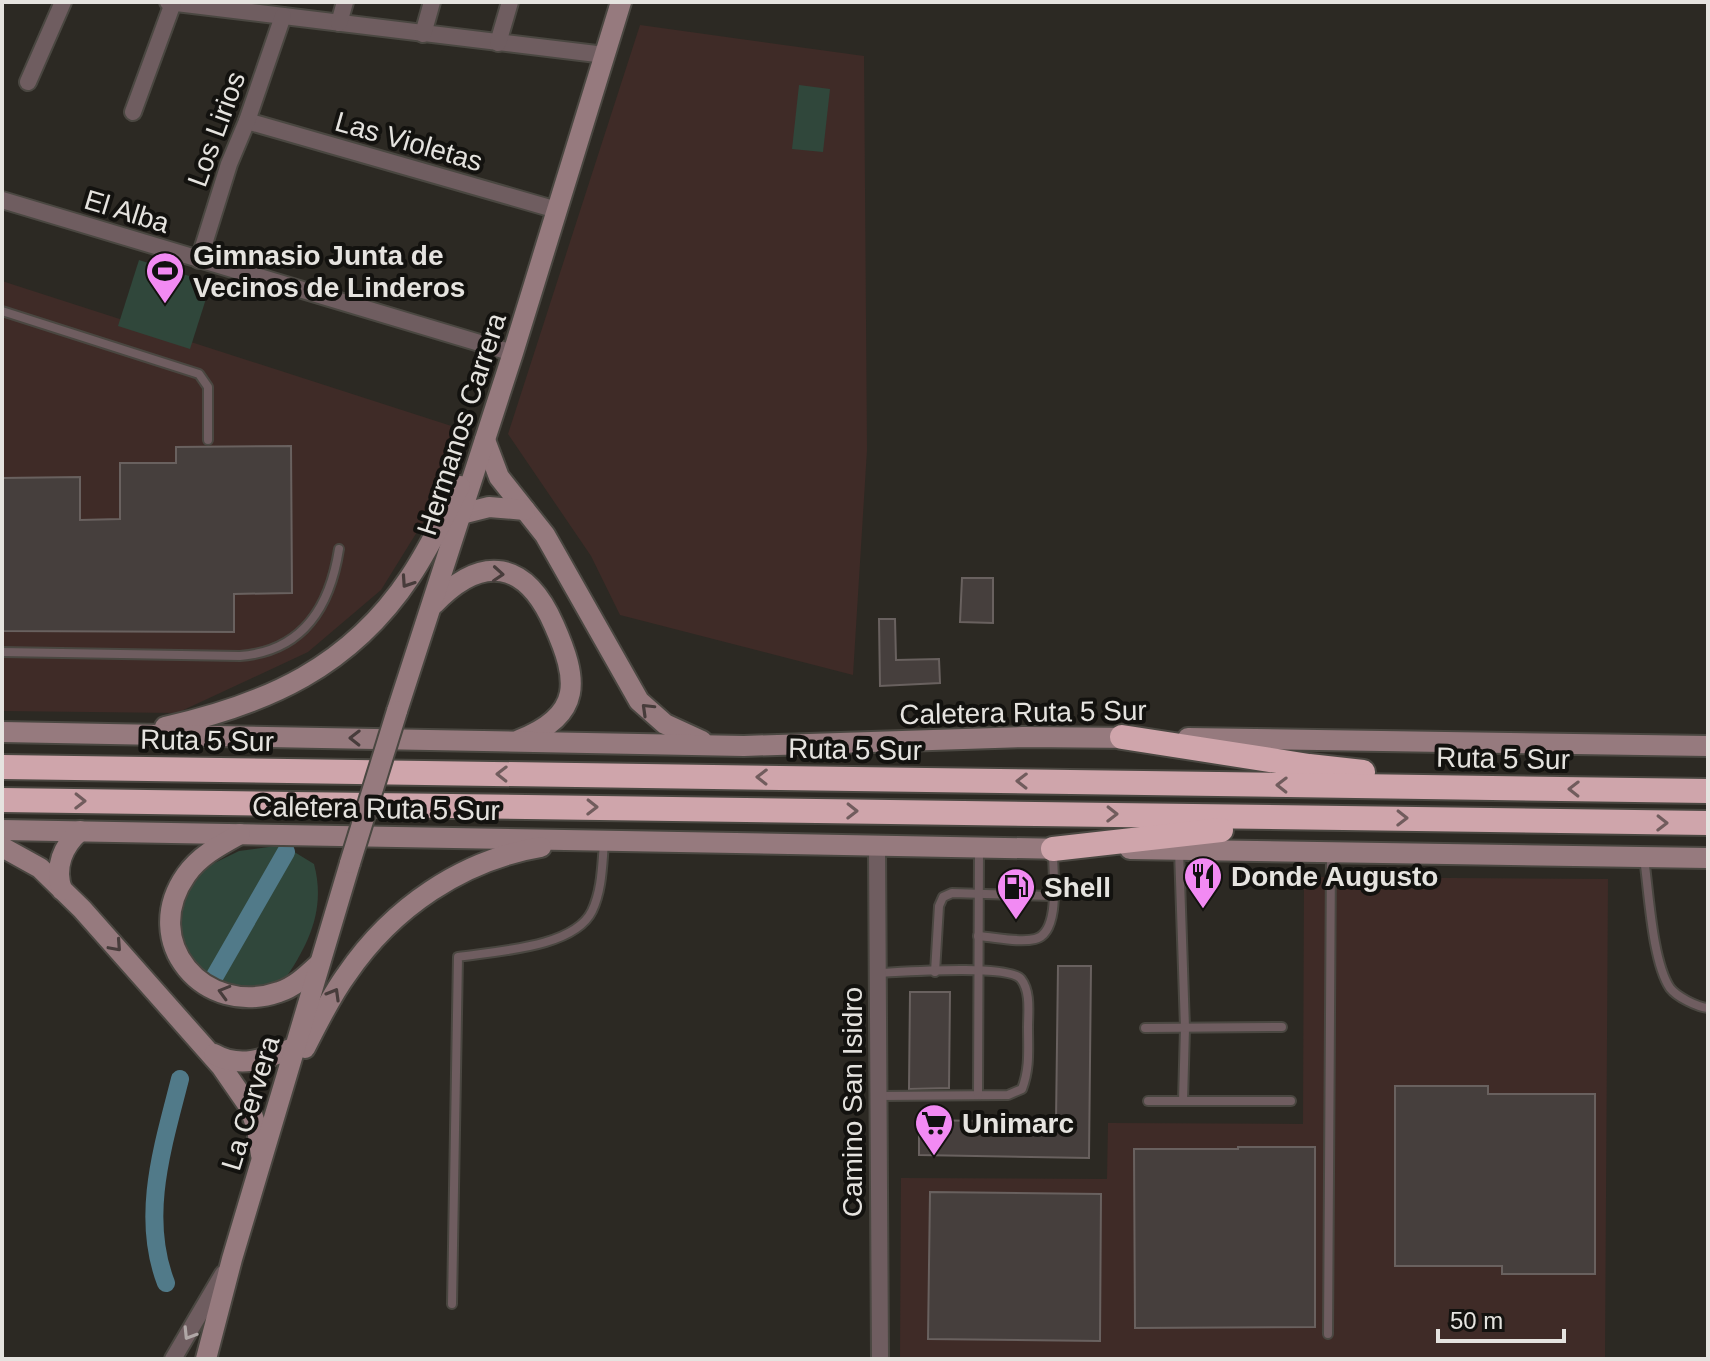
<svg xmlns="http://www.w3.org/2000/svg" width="1710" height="1361" viewBox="0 0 1710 1361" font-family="Helvetica,sans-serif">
	<rect width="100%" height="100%" fill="#2c2923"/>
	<g fill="#3f2b27">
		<path d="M640 25 864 56 867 450 853 675 620 615 591 556 508 434Z"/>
		<path d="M2 281 470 432 461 461 381 590 308 652 177 713 2 711Z"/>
		<path d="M1304 877 1608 879 1605 1359H900L901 1178 1107 1179 1108 1123 1303 1124Z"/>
	</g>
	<g fill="#30473b">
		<path d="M799 85 830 89 823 152 792 149Z"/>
		<path d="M139 260 211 283 190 349 118 326Z"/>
		<path d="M283 845 314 864C326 909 309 944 283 982L245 994 217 988 189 962 181 931 184 894 202 869 239 851Z"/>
	</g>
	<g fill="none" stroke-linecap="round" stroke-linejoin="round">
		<g stroke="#517a89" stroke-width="18">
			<path d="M212 981 286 852"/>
			<path d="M166 1283C140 1216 163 1146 180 1079"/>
		</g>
	</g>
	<g fill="#463f3d" stroke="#69615f" stroke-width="2">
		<path d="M291 446 292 593 234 594V632L2 631V478L80 477V520L120 519V463H176V447Z"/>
		<path d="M962 578H993V623L960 622Z"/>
		<path d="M879 619H895L896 660 939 659 940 683 880 686Z"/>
		<path d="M1058 966H1091L1089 1158 919 1155V1120L1056 1122Z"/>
		<path d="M910 992H950L949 1088 909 1089Z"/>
		<path d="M1395 1086H1488V1094H1595V1274H1502V1266H1395Z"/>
		<path d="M1238 1147H1315V1327L1135 1328 1134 1149H1238Z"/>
		<path d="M930 1192 1101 1194 1100 1341 928 1339Z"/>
	</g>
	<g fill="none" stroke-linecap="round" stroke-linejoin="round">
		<g stroke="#4a4741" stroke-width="12">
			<g id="lane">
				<path d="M2 311 199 374 208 387V440"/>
				<path d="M2 652 240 656C303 651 330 607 339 549"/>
				<path d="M1179 850 1185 1028 1183 1101"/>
				<path d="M1644 858C1649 892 1652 961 1670 988 1677 997 1697 1007 1708 1008"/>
				<path d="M978 936C995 937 1019 943 1035 939 1061 933 1053 874 1053 853"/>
				<path d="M935 972 939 906 943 897 952 893 1053 896"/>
				<path d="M878 973C902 972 1009 964 1021 979 1031 992 1028 1012 1028 1027 1028 1050 1030 1068 1022 1089L1008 1095 879 1096"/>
				<path d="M1145 1028 1282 1027"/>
				<path d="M978 1095 979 848"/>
				<path d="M1148 1101H1291"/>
				<path d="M452 1304 458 957C495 951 574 948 592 911 602 890 602 866 604 843"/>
				<path d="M1328 1334 1331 855"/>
			</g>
		</g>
		<g stroke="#4a4741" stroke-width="20">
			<g id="street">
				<path d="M168 2 605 55"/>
				<path d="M339 23 345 2"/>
				<path d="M423 34 432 2"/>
				<path d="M498 43 510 2"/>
				<path d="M28 82 63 2"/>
				<path d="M133 112 173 3"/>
				<path d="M247 121 557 210"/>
				<path d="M2 200 513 353"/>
				<path d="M199 260 229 164 247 121 283 16"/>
				<path d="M877 846 880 1359"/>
				<path d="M173 1359 223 1274"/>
			</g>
		</g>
		<g stroke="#4a4741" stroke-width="24">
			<g id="secondary">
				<path d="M485 440 499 477 545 535 639 701 665 724 702 741"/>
				<path d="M461 514 489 507 525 510"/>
				<path d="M434 604C483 553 526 561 554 625 578 679 584 715 519 740"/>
				<path d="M397 711 513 353 621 2"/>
				<path d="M165 727C267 704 350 667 410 577 429 549 444 517 460 486"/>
				<path d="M2 732 744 746 1023 737 1136 738"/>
				<path d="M1188 738 1708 746"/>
				<path d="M2 830 1066 849"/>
				<path d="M240 834C220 845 199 856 186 875 139 942 204 1018 279 992 295 987 307 975 319 964"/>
				<path d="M2 847 40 868 82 909 221 1066 250 1108 257 1129 261 1155"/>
				<path d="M1130 849 1708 858"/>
				<path d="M62 890C54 867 63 846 80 831"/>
				<path d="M305 1048C318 1023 330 997 347 974 392 908 462 860 541 847"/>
				<path d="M214 1054C242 1070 269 1057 296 1047"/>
				<path d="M206 1359 232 1259 350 863"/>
			</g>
		</g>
		<g stroke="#4a4741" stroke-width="28">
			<g id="highway">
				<path d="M1122 737 1309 766 1363 772"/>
				<path d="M2 767 1708 791"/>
				<path d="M2 800 1708 823"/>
				<path d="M1053 849 1221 830"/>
			</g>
		</g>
		<use href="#lane" stroke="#6f5d60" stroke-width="8"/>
		<use href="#street" stroke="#6f5d60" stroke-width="16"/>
		<use href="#secondary" stroke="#967a7e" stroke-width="20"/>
		<use href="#highway" stroke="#cfa5ab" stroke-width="24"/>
		<g stroke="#4a4741" stroke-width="24" stroke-linecap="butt">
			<path id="secondary-bridge" d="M350 863 397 711"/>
		</g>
		<use href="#secondary-bridge" stroke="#967a7e" stroke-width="20"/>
	</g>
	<defs><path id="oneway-chevron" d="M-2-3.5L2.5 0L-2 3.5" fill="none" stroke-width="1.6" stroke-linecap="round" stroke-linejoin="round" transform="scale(2)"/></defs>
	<g stroke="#473c3b">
		<use href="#oneway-chevron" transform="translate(498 574) rotate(4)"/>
		<use href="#oneway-chevron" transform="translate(407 582) rotate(124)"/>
		<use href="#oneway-chevron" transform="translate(647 709) rotate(-136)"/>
		<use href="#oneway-chevron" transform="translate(355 738) rotate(-179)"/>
		<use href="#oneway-chevron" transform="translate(116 946) rotate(48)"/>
		<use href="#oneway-chevron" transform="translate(224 992) rotate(-164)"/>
		<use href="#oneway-chevron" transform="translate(334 994) rotate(-60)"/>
	</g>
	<g stroke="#715c5d">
		<use href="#oneway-chevron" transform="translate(502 774) rotate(-179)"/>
		<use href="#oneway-chevron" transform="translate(762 777) rotate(-179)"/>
		<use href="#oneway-chevron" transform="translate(1022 781) rotate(-179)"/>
		<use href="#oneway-chevron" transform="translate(1282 785) rotate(-179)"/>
		<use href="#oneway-chevron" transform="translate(1574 789) rotate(-179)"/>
		<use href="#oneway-chevron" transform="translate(80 801) rotate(1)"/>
		<use href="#oneway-chevron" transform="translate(592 807) rotate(1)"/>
		<use href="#oneway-chevron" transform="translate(852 811) rotate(1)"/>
		<use href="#oneway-chevron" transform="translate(1112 814) rotate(1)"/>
		<use href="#oneway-chevron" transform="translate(1402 818) rotate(1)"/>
		<use href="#oneway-chevron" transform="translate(1662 823) rotate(1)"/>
	</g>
	<use stroke="#b0a7a6" href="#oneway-chevron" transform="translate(189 1334) rotate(122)"/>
	<defs>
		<g id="stadium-pin" transform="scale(2)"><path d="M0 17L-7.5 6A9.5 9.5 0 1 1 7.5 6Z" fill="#f28af3" stroke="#13120f"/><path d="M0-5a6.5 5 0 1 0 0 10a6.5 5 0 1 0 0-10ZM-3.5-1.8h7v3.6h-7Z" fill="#111"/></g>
		<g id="restaurant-pin" transform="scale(2)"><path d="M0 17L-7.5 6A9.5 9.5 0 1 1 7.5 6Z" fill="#f28af3" stroke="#13120f"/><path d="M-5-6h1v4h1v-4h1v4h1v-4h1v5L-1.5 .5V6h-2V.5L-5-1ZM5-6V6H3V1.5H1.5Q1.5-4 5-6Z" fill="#111"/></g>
		<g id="fuel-pin" transform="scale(2)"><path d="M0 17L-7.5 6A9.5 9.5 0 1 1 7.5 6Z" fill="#f28af3" stroke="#13120f"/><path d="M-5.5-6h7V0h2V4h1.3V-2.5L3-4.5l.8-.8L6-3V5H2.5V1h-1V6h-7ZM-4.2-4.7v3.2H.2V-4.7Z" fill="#111"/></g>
		<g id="supermarket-pin" transform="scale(2)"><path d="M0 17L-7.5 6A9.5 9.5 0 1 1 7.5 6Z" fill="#f28af3" stroke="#13120f"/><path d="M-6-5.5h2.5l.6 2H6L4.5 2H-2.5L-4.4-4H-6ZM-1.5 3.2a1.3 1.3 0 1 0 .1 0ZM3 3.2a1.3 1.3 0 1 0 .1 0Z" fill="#111"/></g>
	</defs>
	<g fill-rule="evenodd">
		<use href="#stadium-pin" x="165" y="271"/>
		<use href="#restaurant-pin" x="1203" y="876"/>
		<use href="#fuel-pin" x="1016" y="887"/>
		<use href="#supermarket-pin" x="934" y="1123"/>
	</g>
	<g text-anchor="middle" stroke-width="8" stroke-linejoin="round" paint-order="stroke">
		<g font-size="28" fill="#e5e3df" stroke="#13120f">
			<text transform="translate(216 129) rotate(-70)" y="10">Los Lirios</text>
			<text transform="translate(409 141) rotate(16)" y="10">Las Violetas</text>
			<text transform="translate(127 211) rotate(17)" y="10">El Alba</text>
			<text transform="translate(461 424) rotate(-72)" y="10">Hermanos Carrera</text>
			<text transform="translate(1023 712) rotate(-1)" y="10">Caletera Ruta 5 Sur</text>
			<text transform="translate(207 740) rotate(1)" y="10">Ruta 5 Sur</text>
			<text transform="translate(855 749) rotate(1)" y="10">Ruta 5 Sur</text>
			<text transform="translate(1503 758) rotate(1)" y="10">Ruta 5 Sur</text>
			<text transform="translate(376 808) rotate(1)" y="10">Caletera Ruta 5 Sur</text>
			<text transform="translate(852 1102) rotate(-90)" y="10">Camino San Isidro</text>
			<text transform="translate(250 1103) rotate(-73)" y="10">La Cervera</text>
		</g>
		<g font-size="28" font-weight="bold" fill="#e5e3df" stroke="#13120f" text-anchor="start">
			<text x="193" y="265">Gimnasio Junta de<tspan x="193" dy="32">Vecinos de Linderos</tspan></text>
			<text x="1231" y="886">Donde Augusto</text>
			<text x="1044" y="897">Shell</text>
			<text x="962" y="1133">Unimarc</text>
		</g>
	</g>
	<rect width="1710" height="1361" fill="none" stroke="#e5e3df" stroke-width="8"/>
	<path d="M1438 1329v12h126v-12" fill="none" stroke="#e5e3df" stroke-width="4"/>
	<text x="1450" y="1329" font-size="24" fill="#e5e3df" stroke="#13120f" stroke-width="6" paint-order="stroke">50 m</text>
</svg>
